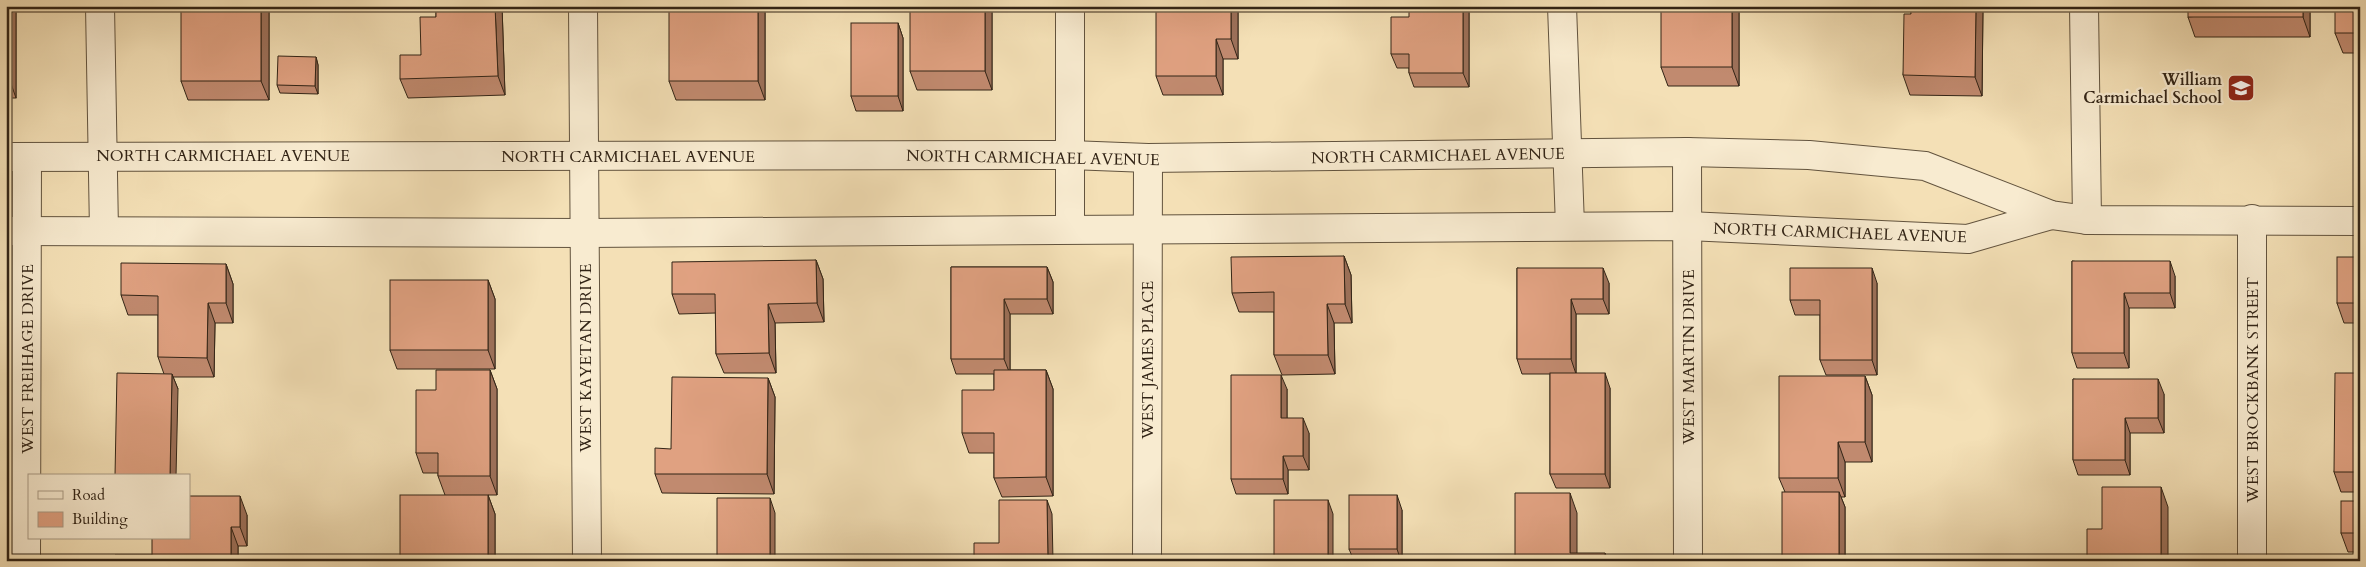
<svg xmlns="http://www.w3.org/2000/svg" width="2366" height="567" viewBox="0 0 2366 567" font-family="Cardo,serif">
	<rect width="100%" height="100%" fill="#f4e0b6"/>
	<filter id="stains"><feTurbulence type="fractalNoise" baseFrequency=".004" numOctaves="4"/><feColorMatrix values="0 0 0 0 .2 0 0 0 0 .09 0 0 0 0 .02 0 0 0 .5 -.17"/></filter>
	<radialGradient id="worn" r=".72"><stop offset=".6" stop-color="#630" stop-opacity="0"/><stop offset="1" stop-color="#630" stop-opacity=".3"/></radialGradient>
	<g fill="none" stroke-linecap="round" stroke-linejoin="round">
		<g stroke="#62533e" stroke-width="30">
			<g id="street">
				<path d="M100 6 104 231"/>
				<path d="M583 6 587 561"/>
				<path d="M1070 6V229"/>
				<path d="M1562 6 1570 226"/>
				<path d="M2084 6 2087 220"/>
				<path d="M1687 152 1688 561"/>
				<path d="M6 157 1070 155 1148 158 1687 152 1809 155 1925 166 2051 215 2087 220 2360 221"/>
				<path d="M2252 219V561"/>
				<path d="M6 231 585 233 1688 226 1968 239 2051 215"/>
				<path d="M26 561 27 157"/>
				<path d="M1147 561 1148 158"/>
			</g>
		</g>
		<use href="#street" stroke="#f8ebd0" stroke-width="28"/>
	</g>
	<g fill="#c18a6f" stroke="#322416">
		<rect x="6" y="6" width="10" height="92"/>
		<path d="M269 6V100H188L181 81Z"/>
		<path d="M436 6H502L505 95 408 98 400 79 421 55 436 17Z"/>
		<path d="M765 6V100H676L669 81Z"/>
		<path d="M992 6V90H917L910 71Z"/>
		<path d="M1238 6V59H1223V95H1163L1156 76Z"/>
		<path d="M1469 6V87H1414L1409 73V68H1397L1391 54 1409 17Z"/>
		<path d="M1739 6V86H1668L1661 67Z"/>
		<path d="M1911 6H1983L1982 96 1910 95 1903 75 1911 14Z"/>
		<path d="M2310 6V37H2195L2188 17Z"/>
		<path d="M2360 6V53H2343L2335 33Z"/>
		<path d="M898 23 903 38V111H856L851 96Z"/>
		<path d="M316 57 318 65V94L280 93 277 85Z"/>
		<path d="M1344 256 1351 275 1352 323H1334L1335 374 1282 375 1274 355V312H1239L1232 293Z"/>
		<path d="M2360 257V323H2344L2337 303Z"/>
		<path d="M816 260 823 279 824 322 775 323 776 373H724L716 354V313L679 314 672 294Z"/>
		<path d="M2072 261 2175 276V308H2129V368H2077L2072 353Z"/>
		<path d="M226 264 233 284V323H215L214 377H173L178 389 164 374 158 357V315H128L121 295Z"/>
		<path d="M951 267H1047L1053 282V314H1010V370H1046L1053 389V496L1002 497 994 478V453H969L962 433 994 390V374H956L951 359Z"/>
		<path d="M1517 268 1609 283V314H1576V373L1610 388V488H1556L1550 474V374H1522L1517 359Z"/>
		<path d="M488 280 495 299V369H397L390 350Z"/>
		<path d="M1877 283V375H1826L1820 360V315H1795L1790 300Z"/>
		<path d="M490 370 497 389V495H488L495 514V561L445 495 438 476V473H423L416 453 436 390Z"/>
		<path d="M2360 373V492H2341L2334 472Z"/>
		<path d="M1865 376 1872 395V462H1845V497H1841L1845 507V561L1785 492 1779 478Z"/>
		<path d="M768 378 775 397 774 494 662 493 655 474 671 449Z"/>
		<path d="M2073 379 2164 394V433H2130V475H2078L2073 460Z"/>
		<path d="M1287 389V418L1309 433V470H1288V494H1236L1231 479Z"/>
		<path d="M2360 501V552H2348L2341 533Z"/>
		<path d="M1402 510V561H1354L1349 549Z"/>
		<path d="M247 515V546H238V561L152 555Z"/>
	</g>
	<g fill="#9d715a" stroke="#322416">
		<path d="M9 6H16V98L9 78Z"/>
		<path d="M261 6H269V100L261 81Z"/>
		<path d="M495 6H502L505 95 498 76Z"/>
		<path d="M758 6H765V100L758 81Z"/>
		<path d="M985 6H992V90L985 71Z"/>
		<path d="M1231 6H1238V59L1231 39Z"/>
		<path d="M1463 6H1469V87L1463 73Z"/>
		<path d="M1732 6H1739V86L1732 67Z"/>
		<path d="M1976 6H1983L1982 96 1975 77Z"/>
		<path d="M2303 6H2310V37L2303 17Z"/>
		<path d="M898 23 903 38V111L898 96Z"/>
		<path d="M1216 39 1223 59V95L1216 76Z"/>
		<path d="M316 57 318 65V94L315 86Z"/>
		<path d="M1344 256 1351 275 1352 323 1345 304Z"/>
		<path d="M816 260 823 279 824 322 817 303Z"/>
		<path d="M2170 261 2175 276V308L2170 293Z"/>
		<path d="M226 264 233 284V323L226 303Z"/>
		<path d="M1047 267 1053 282V314L1047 299Z"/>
		<path d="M1603 268 1609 283V314L1603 299Z"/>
		<path d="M1872 268 1877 283V375L1872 360Z"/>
		<path d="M488 280 495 299V369L488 350Z"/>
		<path d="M2124 293 2129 308V368L2124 353Z"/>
		<path d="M1004 299 1010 314V374L1004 359Z"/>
		<path d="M1571 299 1576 314V374L1571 359Z"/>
		<path d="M208 303 215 323 214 377 207 358Z"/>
		<path d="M768 304 775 323 776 373 769 353Z"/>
		<path d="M1327 304 1334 323 1335 374 1328 355Z"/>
		<path d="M490 370 497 389V495L490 476Z"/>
		<path d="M1046 370 1053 389V496L1046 477Z"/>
		<path d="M1605 373 1610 388V488L1605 474Z"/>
		<path d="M172 374 178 389 176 476H170Z"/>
		<path d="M1281 375 1287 389V433L1281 418Z"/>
		<path d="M1865 376 1872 395V462L1865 442Z"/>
		<path d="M768 378 775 397 774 494 767 474Z"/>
		<path d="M2158 379 2164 394V433L2158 418Z"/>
		<path d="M1303 418 1309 433V470L1303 456Z"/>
		<path d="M2125 418 2130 433V475L2125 460Z"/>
		<path d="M1838 442 1845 462V497L1838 478Z"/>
		<path d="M1283 456 1288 470V494L1283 479Z"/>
		<path d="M2161 487 2168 507V561H2161Z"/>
		<path d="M1839 492 1845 507V561H1839Z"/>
		<path d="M1570 493 1577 513V561L1570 553Z"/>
		<path d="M488 495 495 514V561H488Z"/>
		<path d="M1397 495 1402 510V561H1401L1397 549Z"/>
		<path d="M240 496 247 515V546L240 527Z"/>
		<path d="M770 498 775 513V561H770Z"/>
		<path d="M1047 500 1052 514 1053 561H1048Z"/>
		<path d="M1328 500 1333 514V561H1328Z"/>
		<path d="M231 527 238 546V561H231Z"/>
		<path d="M1605 553 1608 561H1605Z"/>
	</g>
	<g fill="#e0a181" stroke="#322416">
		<rect x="6" y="6" width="3" height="72"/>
		<rect x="181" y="6" width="80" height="75"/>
		<path d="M436 6H495L498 76 400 79V55H421L420 17H436Z"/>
		<rect x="669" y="6" width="89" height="75"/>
		<rect x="910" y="6" width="75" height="65"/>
		<path d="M1156 6H1231V39H1216V76H1156Z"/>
		<path d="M1409 6H1463V73H1409V54H1391V17H1409Z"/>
		<rect x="1661" y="6" width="71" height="61"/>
		<path d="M1911 6H1976L1975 77 1903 75 1904 14H1911Z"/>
		<rect x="2188" y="6" width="115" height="11"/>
		<rect x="2335" y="6" width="25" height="27"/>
		<rect x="851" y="23" width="47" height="73"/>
		<path d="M278 56 316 57 315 86 277 85Z"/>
		<path d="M1344 256 1345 304H1327L1328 355H1274V292L1232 293 1231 257Z"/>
		<rect x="2337" y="257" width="23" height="46"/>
		<path d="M816 260 817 303 768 304 769 353 716 354 715 294H672V262Z"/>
		<path d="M2072 261H2170V293H2124V353H2072Z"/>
		<path d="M121 263 226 264V303H208L207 358 158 357V296L121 295Z"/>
		<path d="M951 267H1047V299H1004V359H951Z"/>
		<path d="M1517 268H1603V299H1571V359H1517Z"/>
		<path d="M1790 268H1872V360H1820V300H1790Z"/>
		<rect x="390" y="280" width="98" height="70"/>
		<path d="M436 370H490V476H438V453H416V390H436Z"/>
		<path d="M994 370H1046V477L994 478V433H962V390H994Z"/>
		<path d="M117 373 172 374 170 476H115Z"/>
		<rect x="1550" y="373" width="55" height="101"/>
		<path d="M2335 373H2360V472H2334Z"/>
		<path d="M1231 375H1281V418H1303V456H1283V479H1231Z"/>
		<path d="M1779 376H1865V442H1838V478H1779Z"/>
		<path d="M672 377 768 378 767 474H655V448L671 449Z"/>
		<path d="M2073 379H2158V418H2125V460H2073Z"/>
		<path d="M2102 487H2161V561H2087V529H2102Z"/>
		<rect x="1782" y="492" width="57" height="69"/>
		<path d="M1515 493H1570V553H1605V561H1515Z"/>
		<rect x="400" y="495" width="88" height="66"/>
		<rect x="1349" y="495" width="48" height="54"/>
		<path d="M189 496H240V527H231V561H115V555H152V538H189Z"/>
		<path d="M717 498H770V561H673V559H717Z"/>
		<path d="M999 500H1047L1048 561H974V543H999Z"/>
		<rect x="1274" y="500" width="54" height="61"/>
		<rect x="2341" y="501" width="19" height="32"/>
	</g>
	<defs>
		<g id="school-square" transform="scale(1.4375)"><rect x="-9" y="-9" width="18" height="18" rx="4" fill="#8f2418" stroke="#f8ebd0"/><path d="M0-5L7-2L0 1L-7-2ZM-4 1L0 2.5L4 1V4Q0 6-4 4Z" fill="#fff"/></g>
	</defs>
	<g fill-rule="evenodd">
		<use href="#school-square" x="2241" y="88"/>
	</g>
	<g text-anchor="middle" stroke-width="4.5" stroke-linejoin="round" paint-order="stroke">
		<g font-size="16" font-weight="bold" fill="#322416" stroke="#f8ebd0" text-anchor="end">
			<text x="2222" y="85">William<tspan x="2222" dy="18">Carmichael School</tspan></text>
		</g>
		<g font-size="16" fill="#322416" stroke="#f8ebd0">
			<text x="223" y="161">NORTH CARMICHAEL AVENUE</text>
			<text transform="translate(1438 155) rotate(-1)" y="6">NORTH CARMICHAEL AVENUE</text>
			<text x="628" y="162">NORTH CARMICHAEL AVENUE</text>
			<text transform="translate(1033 157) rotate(1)" y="6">NORTH CARMICHAEL AVENUE</text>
			<text transform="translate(1840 232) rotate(2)" y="6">NORTH CARMICHAEL AVENUE</text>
			<text transform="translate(1688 357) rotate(-90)" y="6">WEST MARTIN DRIVE</text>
			<text transform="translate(585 358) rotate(-90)" y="6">WEST KAYETAN DRIVE</text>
			<text transform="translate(27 359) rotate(-90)" y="6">WEST FREIHAGE DRIVE</text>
			<text transform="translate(1147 360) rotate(-90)" y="6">WEST JAMES PLACE</text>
			<text transform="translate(2252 390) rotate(-90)" y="6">WEST BROCKBANK STREET</text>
		</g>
	</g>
	<rect width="2366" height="567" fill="none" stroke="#f4e0b6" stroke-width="25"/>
	<rect x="8" y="8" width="2351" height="552" fill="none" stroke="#322416" stroke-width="2.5"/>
	<rect x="12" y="12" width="2341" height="542" fill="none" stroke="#322416"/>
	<rect x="28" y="474" width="162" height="65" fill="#f8ebd0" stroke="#a99b86"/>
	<rect x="38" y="491" width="25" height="8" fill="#f8ebd0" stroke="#a99b86"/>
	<text x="72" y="500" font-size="15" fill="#322416">Road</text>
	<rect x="38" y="512" width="25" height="15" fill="#e0a181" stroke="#a99b86"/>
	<text x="72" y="524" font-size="15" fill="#322416">Building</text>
	<rect width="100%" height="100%" filter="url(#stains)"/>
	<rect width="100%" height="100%" fill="url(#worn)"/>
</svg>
